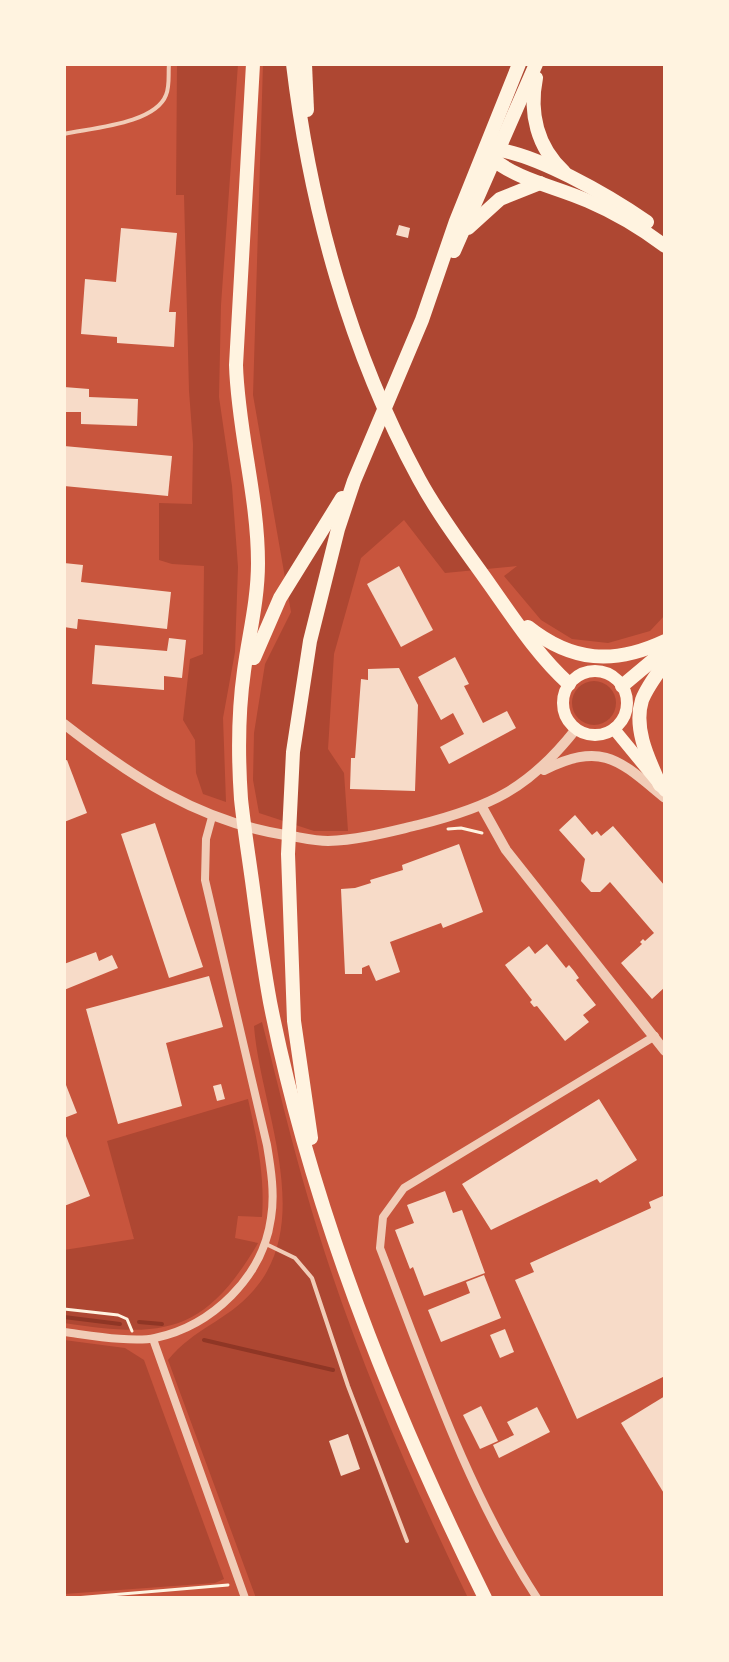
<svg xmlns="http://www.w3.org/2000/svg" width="729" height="1662" viewBox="0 0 729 1662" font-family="'Exo 2',sans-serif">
	<rect width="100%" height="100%" fill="#c8553d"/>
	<g fill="#ae4732">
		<path d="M177 64H238L221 305 219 397 232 486 238 567 235 652 223 718 226 802 203 794 196 773 195 740 183 720 190 659 203 654 204 566 172 564 159 560V503L192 504 193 444 189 391 184 195H176Z"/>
		<path d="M263 64H665V615L650 631 608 643 572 639 541 620 504 576 517 566 445 573 404 520 361 558 334 654 328 749 344 773 348 831H314L259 813 253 780 254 733 265 664 291 612 253 395Z"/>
		<circle cx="594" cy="703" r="22"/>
		<path d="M262 1022C277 1081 291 1140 308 1198 348 1336 406 1470 468 1598H256L168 1360C194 1328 227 1321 253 1291 316 1220 260 1107 254 1026Z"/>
		<path d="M248 1099C257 1139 265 1176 262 1217L238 1216 235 1238 258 1243C204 1335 163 1338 64 1323V1250L134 1239 107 1141Z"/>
		<path d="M64 1340 125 1348 144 1360 224 1579 215 1583 64 1594Z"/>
	</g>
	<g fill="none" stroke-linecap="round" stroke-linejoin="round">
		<g stroke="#8f3625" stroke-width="4">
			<path d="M64 1317 120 1324"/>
			<path d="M139 1322 162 1324"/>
			<path d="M204 1340 333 1370"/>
		</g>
	</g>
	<g fill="#f7dbc8">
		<path d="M399 225 410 228 408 238 396 235Z"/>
		<path d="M121 228 177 233 169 312H176L174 347 117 343V337L81 334 85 279 116 282Z"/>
		<path d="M64 387 89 389V397L138 399 137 426 81 424V412H64Z"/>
		<path d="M64 446 172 456 168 496 64 486Z"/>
		<path d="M64 563 83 565 81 582 171 592 167 629 78 619 77 629 64 627Z"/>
		<path d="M399 566 433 630 401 647 367 584Z"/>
		<path d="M169 638 186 640 182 678 164 676V690L92 684 95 645 167 651Z"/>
		<path d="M455 657 469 684 464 686 483 723 507 711 516 728 449 764 440 747 464 734 453 713 441 720 418 677Z"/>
		<path d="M399 668 418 705 415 791 350 789 351 758H355L361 679 368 680V669Z"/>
		<path d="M67 760 87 813 64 822V761Z"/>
		<path d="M575 815 592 835 597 831 601 836 613 826 665 886V987L652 999 621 963 642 944 640 942 643 939 645 941 654 933 610 882 600 892H591L581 881 585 859 559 830Z"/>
		<path d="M155 823 203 967 169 978 121 834Z"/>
		<path d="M459 844 483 912 443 928 441 923 390 942 400 972 376 981 369 965 362 968V974H345L341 889 355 888 371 883 370 880 403 870 402 865Z"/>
		<path d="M547 944 566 968 569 965 574 971 579 978 576 980 596 1005 583 1015 589 1022 565 1041 537 1006 534 1007 530 1002 532 1000 505 965 529 946 535 954Z"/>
		<path d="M96 952 99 961 112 955 118 968 64 990V964Z"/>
		<path d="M209 976 223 1027 166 1043 182 1106 118 1124 86 1009Z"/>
		<path d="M64 1080 77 1113 64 1118Z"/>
		<path d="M221 1084 225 1099 217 1101 213 1086Z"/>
		<path d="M599 1099 637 1160 600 1183 597 1179 491 1230 462 1184Z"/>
		<path d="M64 1131 90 1196 64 1206Z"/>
		<path d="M445 1191 453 1213 462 1210 485 1273 424 1296 413 1267 410 1269 395 1230 414 1223 407 1205Z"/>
		<path d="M665 1195V1376L577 1419 515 1280 534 1272 530 1263 651 1208 649 1202Z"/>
		<path d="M484 1275 501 1318 441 1342 428 1310 470 1293 466 1282Z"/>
		<path d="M505 1329 514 1352 500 1358 490 1335Z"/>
		<path d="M665 1396V1495L621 1423Z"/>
		<path d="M481 1406 498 1441 480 1449 463 1415Z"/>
		<path d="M537 1407 550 1432 499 1458 493 1445 514 1435 507 1422Z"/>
		<path d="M348 1434 360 1469 341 1476 329 1441Z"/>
	</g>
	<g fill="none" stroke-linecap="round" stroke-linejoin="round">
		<g stroke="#fff3e0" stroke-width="3">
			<path d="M448 829 461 828 482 833"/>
			<path d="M64 1309 118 1315 127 1319 132 1331"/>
			<path d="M75 1598 228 1585"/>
		</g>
		<g stroke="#f1ccb7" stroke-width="4">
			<path d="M64 134C91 128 155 124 166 95 170 86 168 74 169 64"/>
			<path d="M266 1244 295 1258 312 1278 348 1386 407 1541"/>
		</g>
		<g stroke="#f1ccb7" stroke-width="8">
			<path d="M64 1332C88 1335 133 1343 155 1338 212 1326 263 1277 271 1218 275 1194 271 1169 267 1145L205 880 206 839 212 817"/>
			<path d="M153 1339 245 1598"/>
			<path d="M537 1598C467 1491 426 1367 380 1248L383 1217 404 1188 655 1036"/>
		</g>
		<g stroke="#f1ccb7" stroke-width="10">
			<path d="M64 724C132 777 198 821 285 835 299 837 314 841 328 841 359 840 388 832 418 825 490 807 529 789 576 729"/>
			<path d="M544 770C603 741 619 760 665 798"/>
			<path d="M482 807 506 850 665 1051"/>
		</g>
		<g stroke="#fff3e0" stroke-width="12">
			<circle cx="595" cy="703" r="32"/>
			<path d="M614 729 665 791"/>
		</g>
		<g stroke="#fff3e0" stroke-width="14">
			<path d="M253 64 236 365C238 432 258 496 258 563 258 600 249 634 244 671 238 713 238 756 241 799 244 828 249 858 253 888 258 926 263 964 270 1002 310 1205 393 1413 485 1598"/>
			<path d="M293 64C310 207 350 352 419 479 439 516 466 551 490 585 514 619 538 656 569 684"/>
			<path d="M305 64 307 110"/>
			<path d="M536 78C529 113 537 147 564 172"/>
			<path d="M489 149C531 150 611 197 647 222"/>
			<path d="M490 157C519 181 555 186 588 201 616 213 641 228 665 246"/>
			<path d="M468 228 500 199 540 183"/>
			<path d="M454 251 536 64"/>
			<path d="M528 627C572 662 614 665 665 641"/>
			<path d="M254 658 280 598 342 498"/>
			<path d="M622 686 665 650"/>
			<path d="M660 785C649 760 633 729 642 700 647 687 657 674 665 663"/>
			<path d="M311 1138 294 1021 288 854 293 752 310 641 338 529 354 481 422 320 456 221 519 64"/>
		</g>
	</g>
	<rect width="729" height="1662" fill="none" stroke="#fff3e0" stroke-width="132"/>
</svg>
